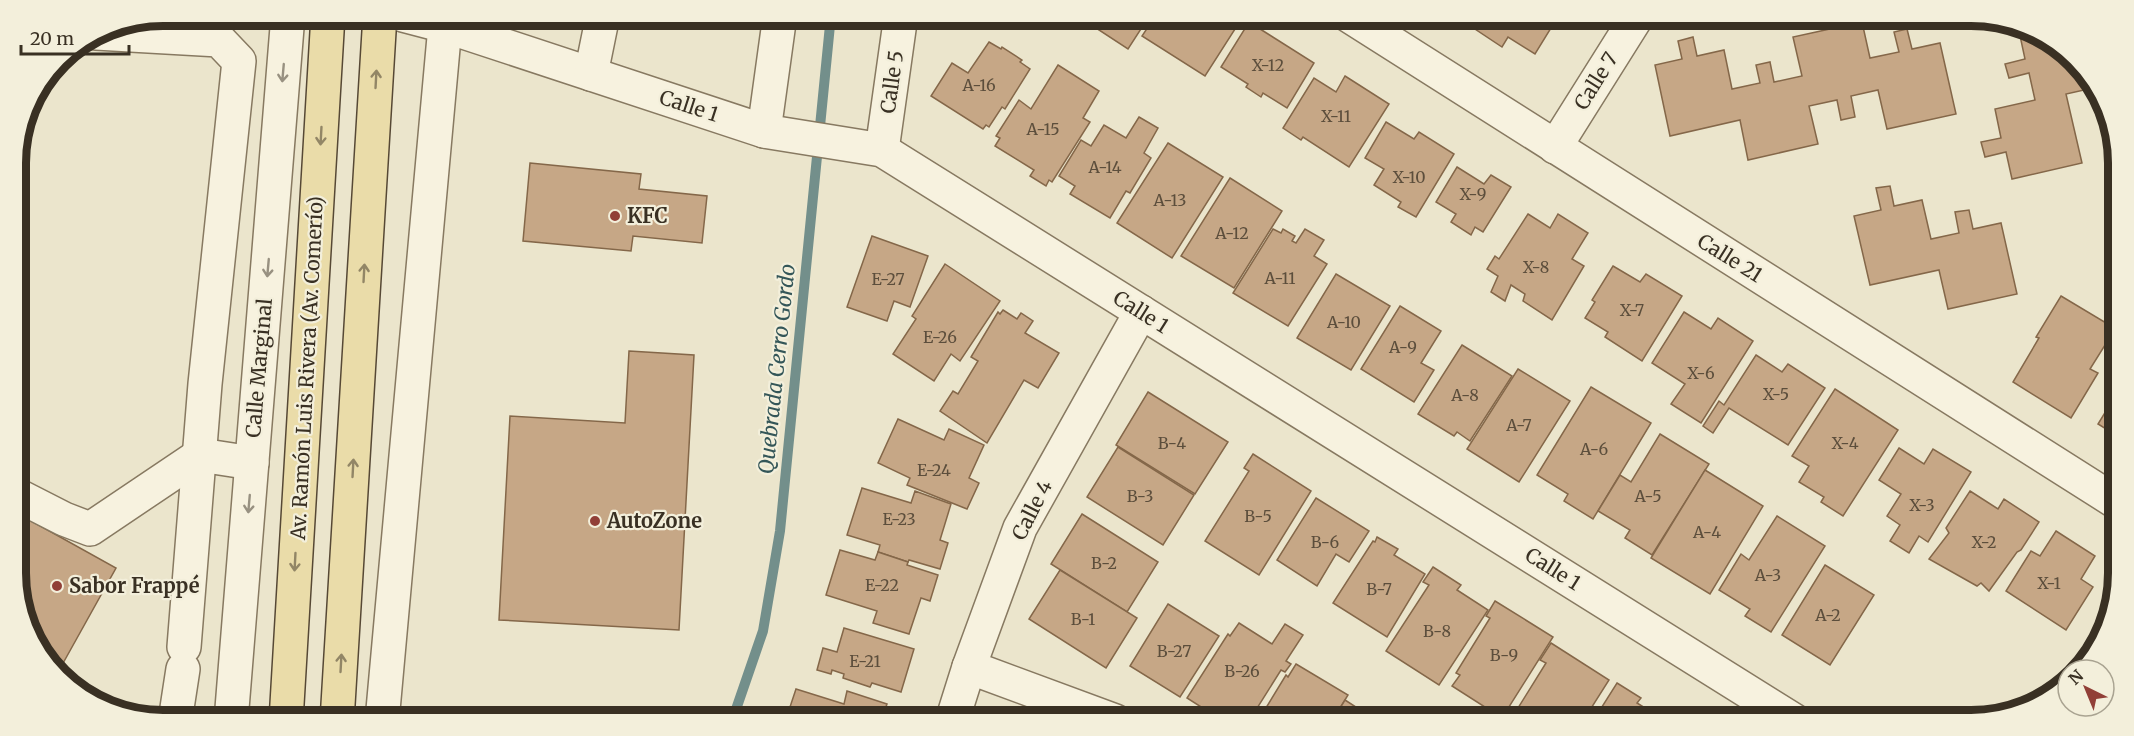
<svg xmlns="http://www.w3.org/2000/svg" width="2134" height="736" viewBox="0 0 2134 736" font-family="Merriweather,serif">
	<rect width="100%" height="100%" fill="#ebe5cc"/>
	<g fill="none" stroke-linecap="round" stroke-linejoin="round">
		<path stroke="#738f8b" stroke-width="10" d="M732 721 763 631 780 531 831 15"/>
	</g>
	<g fill="#c6a786" stroke="#846749" stroke-width="1.5">
		<path d="M1076 15H1150L1128 49Z"/>
		<path d="M1156 15H1244L1205 76 1142 36Z"/>
		<path d="M1468 15H1559L1535 54 1508 37 1502 47 1463 21Z"/>
		<path d="M1249 22 1314 63 1287 108 1263 93 1261 97 1246 87 1248 84 1221 67Z"/>
		<path d="M1862 22 1870 58 1899 52 1894 32 1907 29 1912 49 1940 43 1956 114 1887 129 1878 90 1851 96 1855 117 1841 120 1837 100 1809 106 1818 144 1748 160 1740 120 1670 136 1655 65 1682 59 1678 41 1693 37 1697 56 1724 50 1732 89 1760 83 1756 65 1770 62 1774 82 1802 76 1793 37Z"/>
		<path d="M2028 29 2083 66 2093 88 2066 94 2082 163 2012 179 2006 152 1985 157 1981 142 2001 138 1995 109 2035 100 2029 73 2009 78 2005 64 2025 59 2019 31Z"/>
		<path d="M989 42 1001 49 1002 47 1022 60 1020 62 1030 69 1005 109 1002 107 989 127 986 125 983 129 931 96 952 63 968 73Z"/>
		<path d="M1058 65 1099 91 1083 118 1090 122 1052 182 1049 180 1046 186 1030 176 1034 170 995 146 1000 138 996 136 1019 100 1031 109Z"/>
		<path d="M1345 76 1389 104 1349 167 1303 137 1301 140 1283 128 1314 78 1336 92Z"/>
		<path d="M1139 117 1158 128 1144 153 1151 158 1130 193 1126 191 1110 218 1070 194 1075 186 1059 176 1081 140 1091 146 1104 125 1126 138Z"/>
		<path d="M1386 122 1414 139 1419 132 1454 154 1416 217 1398 207 1401 202 1374 185 1384 169 1365 158Z"/>
		<path d="M1168 143 1223 177 1172 258 1117 223Z"/>
		<path d="M530 163 641 174 639 189 707 196 702 243 633 236 631 251 523 241Z"/>
		<path d="M1457 167 1484 184 1491 175 1511 187 1483 232 1475 227 1471 235 1451 222 1456 214 1436 202Z"/>
		<path d="M1230 178 1282 211 1234 288 1181 256Z"/>
		<path d="M1890 186 1894 206 1922 200 1931 239 1959 233 1955 212 1969 210 1973 229 2001 223 2017 294 1948 309 1939 270 1870 285 1854 216 1881 210 1876 188Z"/>
		<path d="M1528 214 1550 228 1558 214 1588 233 1572 259 1584 266 1552 320 1523 301 1525 294 1511 285 1505 301 1491 292 1498 276 1487 269 1495 256 1499 259Z"/>
		<path d="M1273 229 1281 233 1283 229 1295 236 1292 241 1296 243 1305 229 1324 240 1314 256 1327 264 1288 326 1233 293Z"/>
		<path d="M872 236 928 256 910 307 894 301 887 321 847 307Z"/>
		<path d="M945 264 1000 301 960 361 951 354 934 381 893 354 916 319 912 316Z"/>
		<path d="M1613 266 1640 282 1646 274 1682 296 1642 361 1605 337 1608 332 1585 318 1595 302 1592 300Z"/>
		<path d="M1336 274 1390 306 1351 370 1297 338Z"/>
		<path d="M2061 296 2106 323 2110 317 2115 320V347L2113 350 2105 345 2090 369 2098 373 2071 418 2013 382 2039 338 2036 337Z"/>
		<path d="M1400 306 1441 331 1421 363 1434 370 1414 402 1361 369Z"/>
		<path d="M1003 310 1017 319 1021 313 1033 321 1025 333 1059 353 1038 388 1024 380 987 443 940 411 953 391 958 394 978 361 971 357 998 312 1000 314Z"/>
		<path d="M1684 312 1711 329 1718 318 1753 341 1701 423 1671 404 1685 384 1652 363Z"/>
		<path d="M1462 345 1512 376 1470 441 1457 432 1454 436 1418 414Z"/>
		<path d="M629 351 694 355 679 630 499 620 510 416 625 423Z"/>
		<path d="M1756 355 1782 372 1788 364 1825 388 1788 445 1729 408 1713 433 1703 426 1719 401 1724 405Z"/>
		<path d="M1518 369 1570 401 1519 482 1467 449Z"/>
		<path d="M1591 387 1651 423 1593 519 1564 501 1568 494 1537 475Z"/>
		<path d="M1835 389 1898 430 1843 516 1821 502 1824 497 1799 482 1809 466 1792 456Z"/>
		<path d="M1148 392 1228 442 1195 494 1116 445Z"/>
		<path d="M2114 398V434L2098 424Z"/>
		<path d="M898 419 944 440 949 429 984 445 969 478 979 483 967 509 907 485 910 478 878 463Z"/>
		<path d="M1660 434 1709 464 1652 555 1625 538 1630 530 1598 511 1620 475 1631 482Z"/>
		<path d="M1118 447 1194 495 1163 545 1087 497Z"/>
		<path d="M1899 448 1924 464 1933 449 1971 472 1928 542 1919 536 1909 553 1890 541 1900 525 1887 516 1901 494 1879 480Z"/>
		<path d="M1253 454 1311 491 1259 575 1205 541 1249 471 1244 468Z"/>
		<path d="M1705 470 1763 506 1710 594 1651 558Z"/>
		<path d="M862 488 911 503 915 491 951 504 940 540 948 543 940 569 909 560 908 562 878 552 880 545 847 535Z"/>
		<path d="M1970 491 1998 509 2004 499 2039 522 2021 550 2017 552 1989 591 1981 583 1977 586 1929 559 1949 533 1946 528Z"/>
		<path d="M1316 498 1369 531 1349 562 1336 554 1317 586 1277 560Z"/>
		<path d="M17 513 116 568 57 674 51 670 18 602Z"/>
		<path d="M1082 514 1158 562 1127 612 1051 564Z"/>
		<path d="M1777 516 1825 546 1771 632 1745 616 1750 609 1719 590 1741 554 1749 560Z"/>
		<path d="M2056 531 2095 556 2081 579 2093 587 2066 630 2006 591 2031 551 2040 556Z"/>
		<path d="M1377 537 1398 549 1394 555 1425 574 1387 637 1333 603 1373 541 1375 542Z"/>
		<path d="M840 550 875 560 878 552 908 562 907 565 938 575 930 601 921 598 909 634 873 623 877 611 826 595Z"/>
		<path d="M1825 565 1874 595 1830 665 1782 635Z"/>
		<path d="M1433 567 1461 585 1457 590 1488 610 1439 685 1386 651 1429 585 1423 582Z"/>
		<path d="M1060 570 1137 618 1106 668 1029 619Z"/>
		<path d="M1495 601 1553 637 1502 718 1452 686 1460 675 1456 673 1490 618 1486 616Z"/>
		<path d="M1168 604 1219 636 1180 697 1130 666Z"/>
		<path d="M1239 623 1272 644 1285 624 1303 635 1286 661 1291 664 1285 672 1281 670 1249 721H1223L1187 698 1228 634 1230 636Z"/>
		<path d="M844 628 914 649 901 692 872 683 870 687 843 678 844 674 832 670 831 674 817 670 823 648 837 652Z"/>
		<path d="M1551 643 1609 680 1583 721H1520L1513 716 1546 663 1540 660Z"/>
		<path d="M1296 664 1348 695 1332 721H1258L1286 675 1288 677Z"/>
		<path d="M1617 683 1641 698 1637 703 1666 721H1593Z"/>
		<path d="M796 689 844 704 847 691 887 704 881 721H778L779 716 786 719Z"/>
		<path d="M1345 700 1356 707 1355 710 1371 721H1332Z"/>
		<path d="M1000 713 1023 721H997Z"/>
	</g>
	<g fill="none" stroke-linecap="round" stroke-linejoin="round">
		<g stroke="#877961" stroke-width="36">
			<g id="minor">
				<path d="M403 15 445 26 764 131 882 150 1795 721"/>
				<path d="M1348 15 2113 500"/>
				<path d="M96 33 219 40 239 61 205 384 184 647"/>
				<path d="M591 74 603 15"/>
				<path d="M764 131 780 15"/>
				<path d="M1555 147 1638 15"/>
				<path d="M882 150 901 15"/>
				<path d="M17 495 64 519 90 529 200 455 252 463"/>
				<path d="M969 667 1115 721"/>
				<path d="M175 721 183 669"/>
				<path d="M231 721 288 15"/>
				<path d="M382 721 446 15"/>
				<path d="M952 721 969 667 1020 528 1141 312"/>
			</g>
		</g>
		<g stroke="#564835" stroke-width="36">
			<g id="major">
				<path d="M286 721 328 15"/>
				<path d="M337 721 380 15"/>
			</g>
		</g>
		<use href="#minor" stroke="#f7f2df" stroke-width="33"/>
		<use href="#major" stroke="#eadca9" stroke-width="33"/>
	</g>
	<defs><path id="oneway-shaft" d="M-6 0H5M1.5-3L5.5 0L1.5 3" fill="none" stroke-width="1.6" stroke-linecap="round" stroke-linejoin="round" transform="scale(1.5)"/></defs>
	<g stroke="#989181">
		<use href="#oneway-shaft" transform="translate(283 73) rotate(95)"/>
		<use href="#oneway-shaft" transform="translate(268 268) rotate(95)"/>
		<use href="#oneway-shaft" transform="translate(249 504) rotate(95)"/>
	</g>
	<g stroke="#928666">
		<use href="#oneway-shaft" transform="translate(376 79) rotate(-87)"/>
		<use href="#oneway-shaft" transform="translate(321 136) rotate(93)"/>
		<use href="#oneway-shaft" transform="translate(364 273) rotate(-87)"/>
		<use href="#oneway-shaft" transform="translate(353 468) rotate(-87)"/>
		<use href="#oneway-shaft" transform="translate(295 562) rotate(93)"/>
		<use href="#oneway-shaft" transform="translate(341 663) rotate(-87)"/>
	</g>
	<g fill="#913f37" stroke="#f3efdb" stroke-width="2">
		<circle cx="615" cy="216" r="6"/>
		<circle cx="595" cy="521" r="6"/>
		<circle cx="57" cy="586" r="6"/>
	</g>
	<g text-anchor="middle" stroke-width="4.5" stroke-linejoin="round" paint-order="stroke">
		<g font-size="16" fill="#5c4e3c">
			<text x="1268" y="71">X-12</text>
			<text x="979" y="91">A-16</text>
			<text x="1336" y="122">X-11</text>
			<text x="1043" y="135">A-15</text>
			<text x="1105" y="173">A-14</text>
			<text x="1409" y="183">X-10</text>
			<text x="1473" y="200">X-9</text>
			<text x="1170" y="206">A-13</text>
			<text x="1232" y="239">A-12</text>
			<text x="1536" y="273">X-8</text>
			<text x="1280" y="284">A-11</text>
			<text x="888" y="285">E-27</text>
			<text x="1632" y="316">X-7</text>
			<text x="1344" y="328">A-10</text>
			<text x="940" y="343">E-26</text>
			<text x="1403" y="353">A-9</text>
			<text x="1701" y="379">X-6</text>
			<text x="1776" y="400">X-5</text>
			<text x="1465" y="401">A-8</text>
			<text x="1519" y="431">A-7</text>
			<text x="1172" y="449">B-4</text>
			<text x="1845" y="449">X-4</text>
			<text x="1594" y="455">A-6</text>
			<text x="934" y="476">E-24</text>
			<text x="1140" y="502">B-3</text>
			<text x="1648" y="502">A-5</text>
			<text x="1922" y="511">X-3</text>
			<text x="1258" y="522">B-5</text>
			<text x="899" y="525">E-23</text>
			<text x="1707" y="538">A-4</text>
			<text x="1325" y="548">B-6</text>
			<text x="1984" y="548">X-2</text>
			<text x="1104" y="569">B-2</text>
			<text x="1768" y="581">A-3</text>
			<text x="2049" y="589">X-1</text>
			<text x="882" y="591">E-22</text>
			<text x="1379" y="595">B-7</text>
			<text x="1828" y="621">A-2</text>
			<text x="1083" y="625">B-1</text>
			<text x="1437" y="637">B-8</text>
			<text x="1174" y="657">B-27</text>
			<text x="1504" y="661">B-9</text>
			<text x="865" y="667">E-21</text>
			<text x="1242" y="677">B-26</text>
		</g>
		<g font-size="20" fill="#393023" stroke="#f3efdb">
			<text transform="translate(1596 81) rotate(-58)" y="7">Calle 7</text>
			<text transform="translate(892 82) rotate(-82)" y="7">Calle 5</text>
			<text transform="translate(689 106) rotate(18)" y="7">Calle 1</text>
			<text transform="translate(1730 258) rotate(32)" y="7">Calle 21</text>
			<text transform="translate(1141 312) rotate(32)" y="7">Calle 1</text>
			<text transform="translate(259 368) rotate(-85)" y="7">Calle Marginal</text>
			<text transform="translate(307 368) rotate(-87)" y="7">Av. Ramón Luis Rivera (Av. Comerío)</text>
			<text transform="translate(1032 510) rotate(-63)" y="7">Calle 4</text>
			<text transform="translate(1553 569) rotate(32)" y="7">Calle 1</text>
		</g>
		<g font-size="20" font-weight="bold" fill="#393023" stroke="#f3efdb" text-anchor="start">
			<text x="627" y="223">KFC</text>
			<text x="607" y="528">AutoZone</text>
			<text x="69" y="593">Sabor Frappé</text>
		</g>
		<g font-size="21" font-style="italic" fill="#345658" stroke="#f3efdb">
			<text transform="translate(777 369) rotate(-84)" y="7">Quebrada Cerro Gordo</text>
		</g>
	</g>
	<path d="M0 0H2134V736H0ZM163 26H1971A137 137 0 0 1 2108 163V573A137 137 0 0 1 1971 710H163A137 137 0 0 1 26 573V163A137 137 0 0 1 163 26Z" fill="#f3efdb" fill-rule="evenodd"/>
	<path fill="none" stroke="#393023" stroke-width="8" d="M163 26H1971A137 137 0 0 1 2108 163V573A137 137 0 0 1 1971 710H163A137 137 0 0 1 26 573V163A137 137 0 0 1 163 26Z"/>
	<g transform="translate(2086 688) rotate(317)"><circle r="28" fill="#f3efdb" stroke="#a9a391" stroke-width="1.5"/>
	<path d="M0-4.5L10 22L0 15L-10 22Z" fill="#913f37"/>
	<text y="-9" font-size="16" font-weight="bold" text-anchor="middle" fill="#393023">N</text>
	</g>
	<path d="M21 45v9h108v-9" fill="none" stroke="#393023" stroke-width="3"/>
	<text x="30" y="45" font-size="18" fill="#393023" stroke="#f3efdb" stroke-width="4.5" paint-order="stroke">20 m</text>
</svg>
